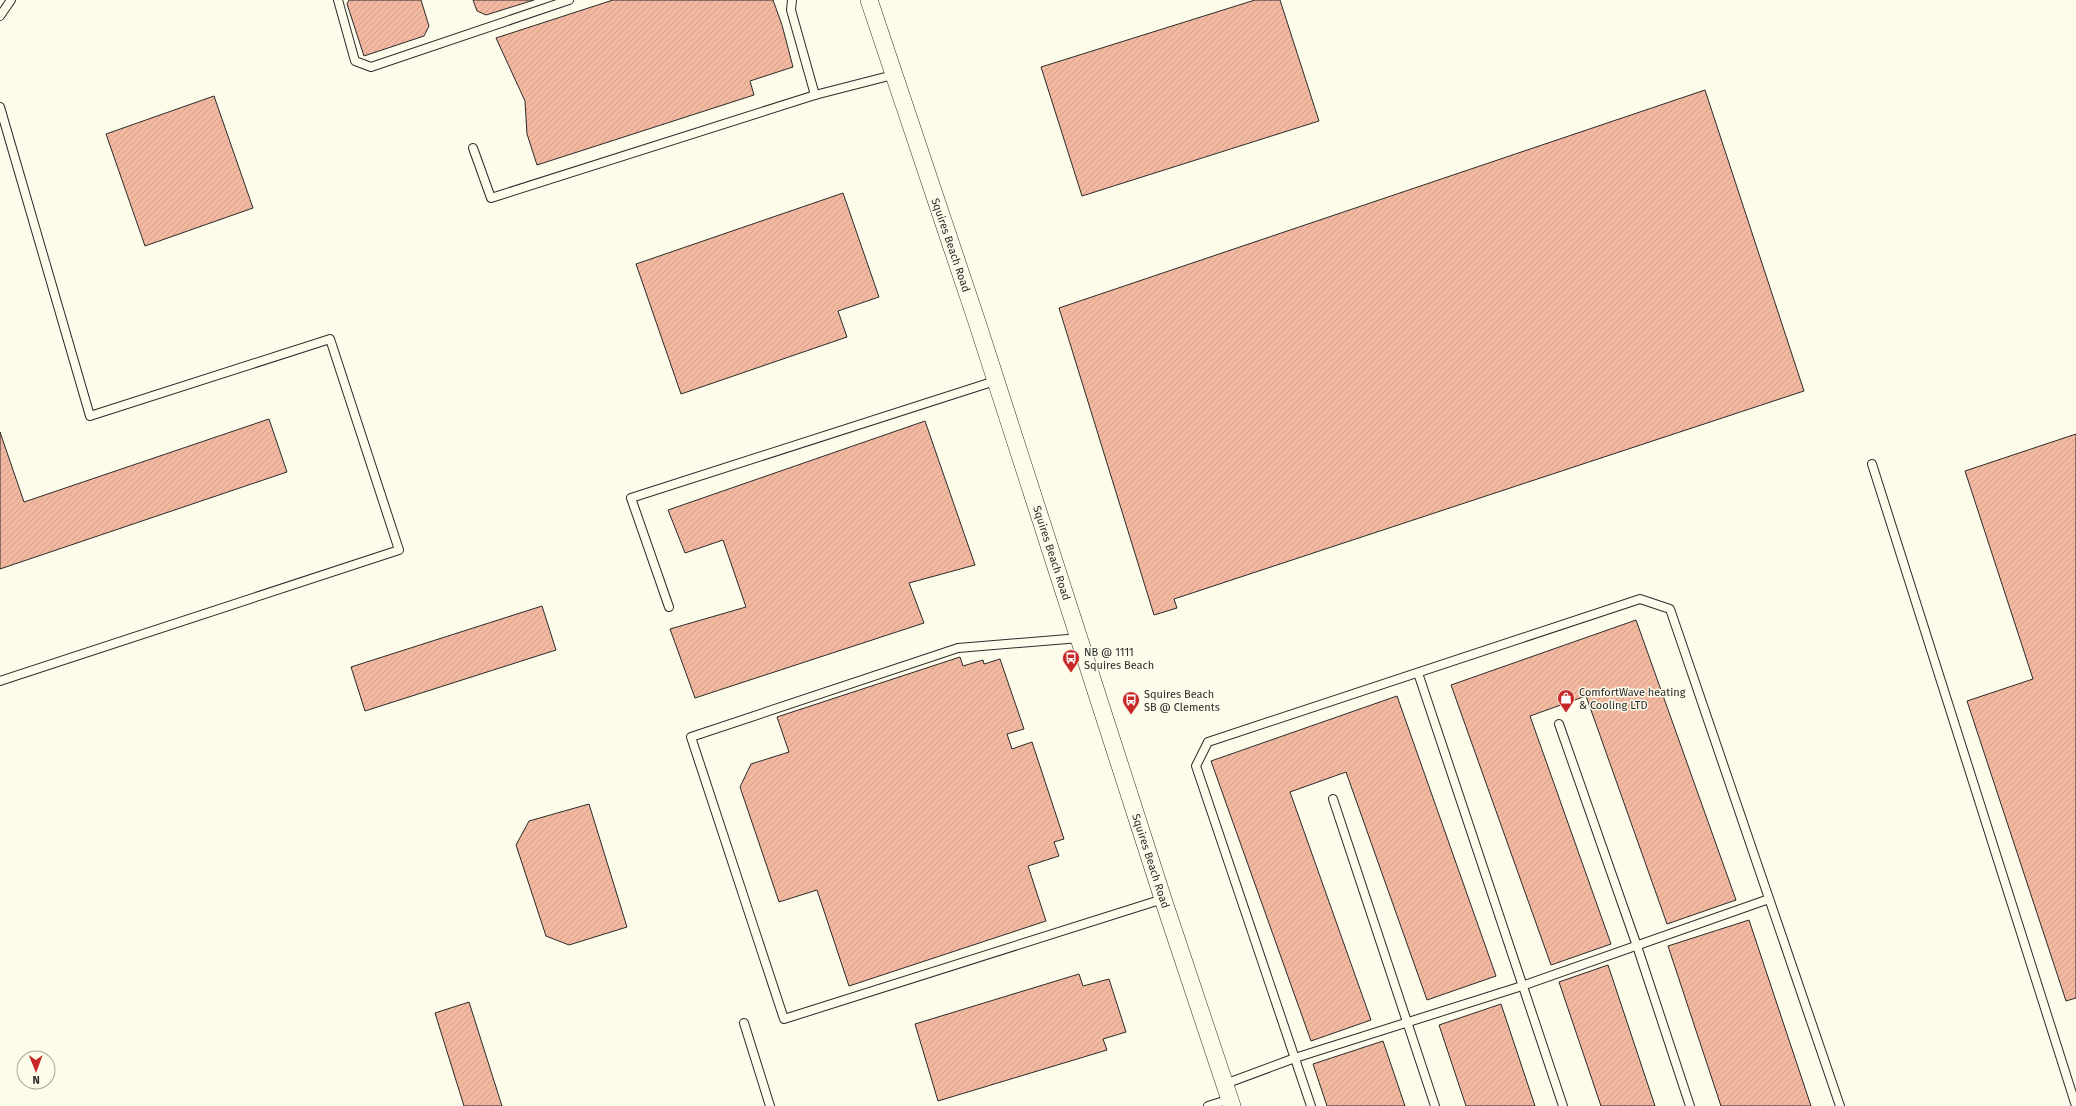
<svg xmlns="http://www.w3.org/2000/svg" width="2076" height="1106" viewBox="0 0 2076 1106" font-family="'Fira Sans',sans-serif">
	<defs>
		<pattern id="building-hatch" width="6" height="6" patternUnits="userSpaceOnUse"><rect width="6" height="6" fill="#f2b8a0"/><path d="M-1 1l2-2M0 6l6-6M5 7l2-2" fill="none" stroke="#d09e8a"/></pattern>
	</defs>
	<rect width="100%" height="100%" fill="#fdfbea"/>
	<g fill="url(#building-hatch)" stroke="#2b2b2b">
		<path d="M349 0H421L429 26 424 36 364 56 347 4Z"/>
		<path d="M473 0H534L486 15 477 11Z"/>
		<path d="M613 0H773L782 25 793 67 750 81 754 95 537 165 527 134 525 101 496 38Z"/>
		<path d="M1255 0H1280L1319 121 1082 196 1041 67Z"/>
		<path d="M1705 90 1804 391 1174 599 1177 608 1154 615 1059 308Z"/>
		<path d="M214 96 253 208 145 246 106 134Z"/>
		<path d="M843 193 879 297 838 311 847 337 681 394 636 264Z"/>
		<path d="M269 419 287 472 0 569V432L24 502Z"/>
		<path d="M925 421 975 565 909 583 924 623 695 698 670 629 746 607 723 540 685 553 668 510Z"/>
		<path d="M2076 434V998L2066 1001 1967 701 2033 679 1965 471Z"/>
		<path d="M542 606 556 650 365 711 351 667Z"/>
		<path d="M1636 620 1736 900 1667 924 1586 696 1530 716 1611 944 1551 965 1451 685Z"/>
		<path d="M960 657 963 666 983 660 984 664 1000 659 1024 729 1007 734 1012 749 1032 742 1064 839 1054 842 1059 856 1028 866 1046 921 849 986 817 890 779 902 740 787 751 764 789 752 777 717Z"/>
		<path d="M1397 696 1496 976 1427 1000 1346 772 1290 792 1371 1020 1311 1041 1211 761Z"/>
		<path d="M589 804 627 927 569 945 546 936 516 845 529 821Z"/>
		<path d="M1749 920 1811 1106H1721L1668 946Z"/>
		<path d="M1608 965 1655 1106H1601L1559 982Z"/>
		<path d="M1079 974 1083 986 1109 979 1126 1032 1103 1039 1107 1050 938 1101 915 1024Z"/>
		<path d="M469 1002 502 1106H464L435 1013Z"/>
		<path d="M1501 1004 1535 1106H1466L1439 1025Z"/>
		<path d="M1383 1041 1405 1106H1327L1313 1064Z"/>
	</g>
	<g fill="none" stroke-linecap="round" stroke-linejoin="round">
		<g stroke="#2b2b2b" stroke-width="10">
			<g id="service">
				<path d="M338 0 355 61 371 67 569 0"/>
				<path d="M792 0 791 10 815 95"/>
				<path d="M0 16 11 0"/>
				<path d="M0 107 90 416 330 339 399 550 0 681"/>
				<path d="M473 148 491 198 815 95 893 75"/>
				<path d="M1872 464 2076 1106"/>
				<path d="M669 607 631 498 995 381"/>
				<path d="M1080 638 958 648 691 737 784 1019 1163 899"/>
				<path d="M1418 673 1563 1106"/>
				<path d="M1559 724 1637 946 1690 1106"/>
				<path d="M1333 799 1435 1106"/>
				<path d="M744 1023 770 1106"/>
				<path d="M1225 1084 1295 1058 1522 986 1769 899"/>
				<path d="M1208 1106 1230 1099"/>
				<path d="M1311 1106 1196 766 1208 742 1640 599 1670 609 1840 1106"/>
			</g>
		</g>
		<g stroke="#2b2b2b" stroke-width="18">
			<path id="minor" d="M869 0 977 322 1163 899 1232 1106"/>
		</g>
		<use href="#service" stroke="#fdfbea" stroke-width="8"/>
		<use href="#minor" stroke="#fdfbea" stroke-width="17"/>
	</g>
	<defs>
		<g id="bus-pin" transform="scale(0.9)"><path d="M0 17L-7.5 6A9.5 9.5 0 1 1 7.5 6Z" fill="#c62828" stroke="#fdfbea"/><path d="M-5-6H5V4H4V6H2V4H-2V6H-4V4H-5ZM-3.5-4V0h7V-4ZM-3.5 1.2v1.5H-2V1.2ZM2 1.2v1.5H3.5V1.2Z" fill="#fff"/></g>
		<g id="shop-pin" transform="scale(0.9)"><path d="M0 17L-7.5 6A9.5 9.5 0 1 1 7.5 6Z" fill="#c62828" stroke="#fdfbea"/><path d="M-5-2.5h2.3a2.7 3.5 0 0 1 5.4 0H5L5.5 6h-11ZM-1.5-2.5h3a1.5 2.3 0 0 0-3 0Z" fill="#fff"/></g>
	</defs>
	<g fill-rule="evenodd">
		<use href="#bus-pin" x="1071" y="658"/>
		<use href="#shop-pin" x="1566" y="698"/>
		<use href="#bus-pin" x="1131" y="700"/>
	</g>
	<g text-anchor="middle" stroke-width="3" stroke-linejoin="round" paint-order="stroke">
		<g font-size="11" fill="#2b2b2b" stroke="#fdfbea">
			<text transform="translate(951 245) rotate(71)" y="4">Squires Beach Road</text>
			<text transform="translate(1052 553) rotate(72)" y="4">Squires Beach Road</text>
			<text transform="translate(1151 861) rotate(72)" y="4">Squires Beach Road</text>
		</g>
		<g font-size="11" fill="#2b2b2b" stroke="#fdfbea" text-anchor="start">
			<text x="1084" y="656">NB @ 1111<tspan x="1084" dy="13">Squires Beach</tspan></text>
			<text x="1579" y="696">ComfortWave heating<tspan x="1579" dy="13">&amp; Cooling LTD</tspan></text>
			<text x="1144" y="698">Squires Beach<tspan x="1144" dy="13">SB @ Clements</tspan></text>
		</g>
	</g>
	<g transform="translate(36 1070) rotate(179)"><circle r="19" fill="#fdfbea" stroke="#a9a89e"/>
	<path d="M0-3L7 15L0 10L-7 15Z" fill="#c62828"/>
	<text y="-6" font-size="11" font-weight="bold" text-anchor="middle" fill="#2b2b2b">N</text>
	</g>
</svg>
